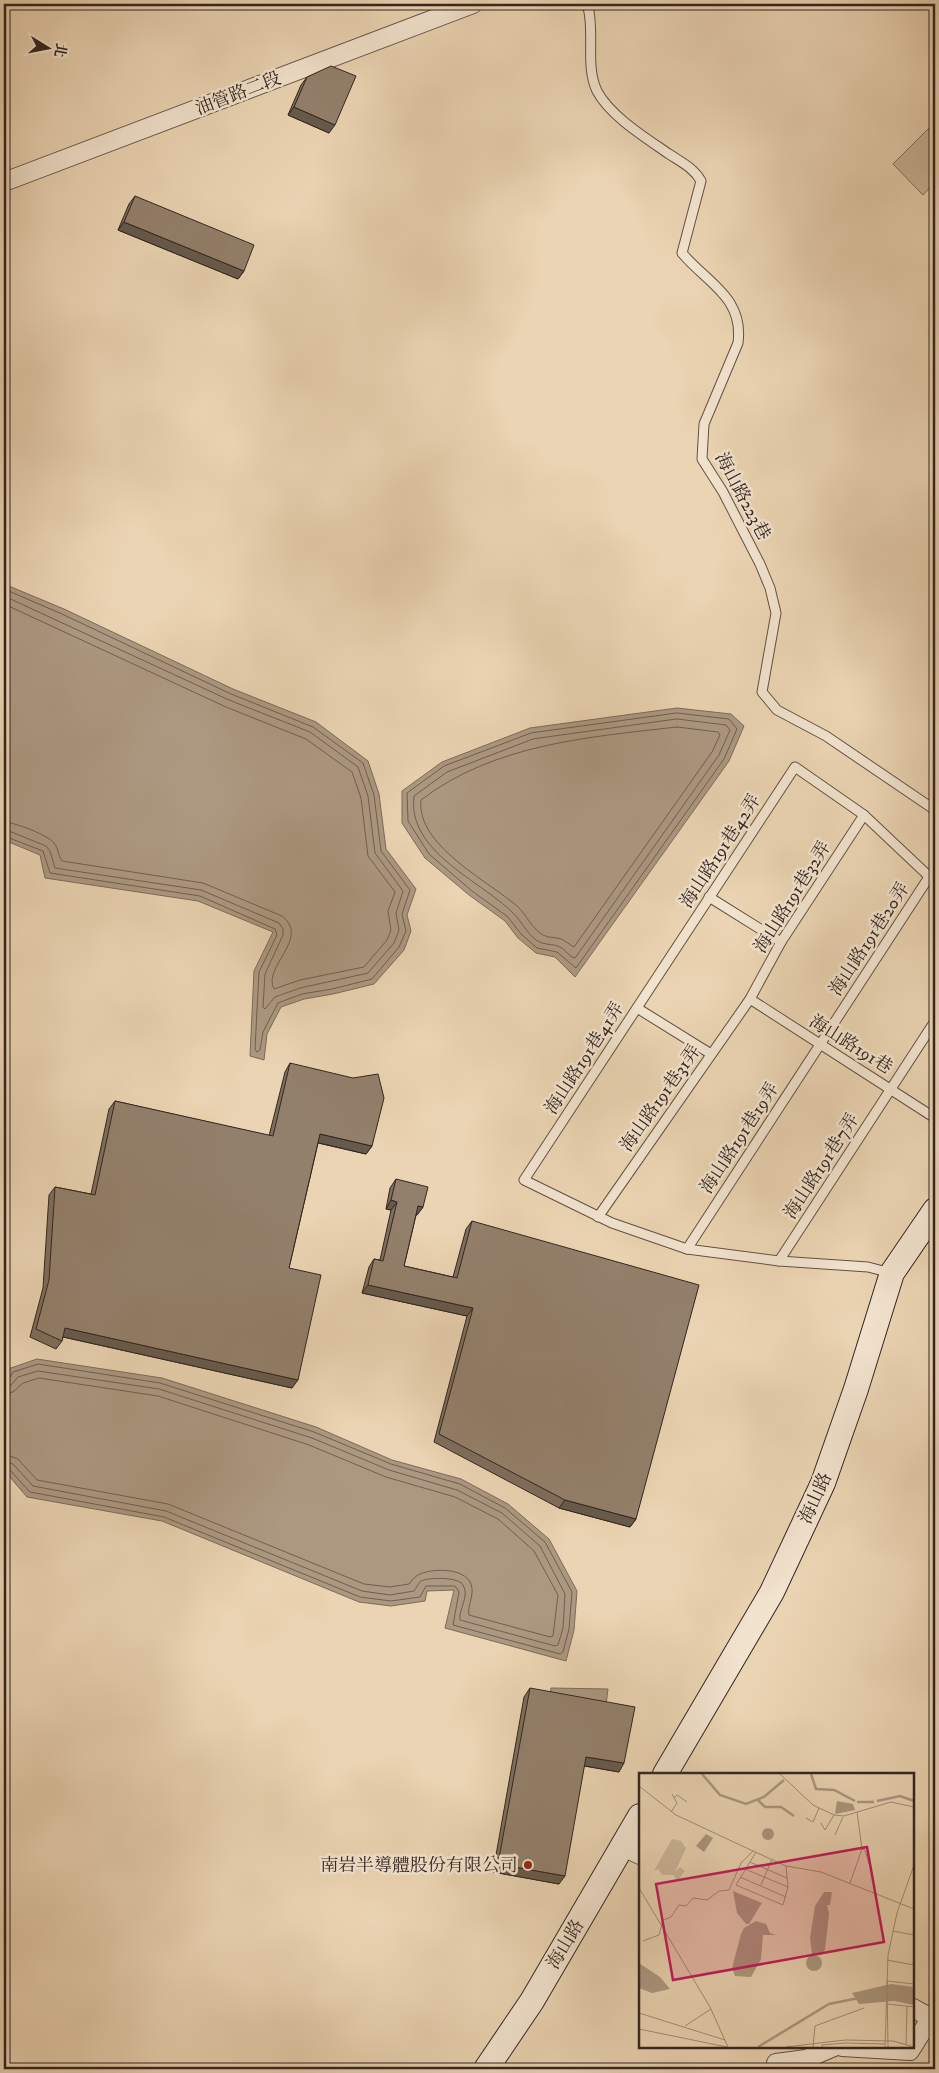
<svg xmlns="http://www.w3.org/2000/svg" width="939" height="2073" viewBox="0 0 939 2073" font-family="'IM FELL DW Pica','Noto Serif TC',serif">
	<rect width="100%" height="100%" fill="#ebd4b3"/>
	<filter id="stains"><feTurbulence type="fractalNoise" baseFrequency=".004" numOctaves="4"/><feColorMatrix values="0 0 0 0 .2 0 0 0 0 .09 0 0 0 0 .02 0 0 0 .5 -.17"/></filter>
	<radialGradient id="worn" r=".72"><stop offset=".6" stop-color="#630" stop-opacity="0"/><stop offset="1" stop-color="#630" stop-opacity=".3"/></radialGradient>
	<path fill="#ccb69a" stroke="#806e5d" d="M935 122V182L923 195 893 164Z"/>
	<g fill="#ac9881" stroke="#7c6a5a">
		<path d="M4 584 64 609 233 689 316 722 368 761 379 794 386 849 416 889 407 915 411 931 404 950 374 984 333 994 304 999 281 1007 267 1034 264 1060 250 1056 254 971 273 932 198 901 45 878 40 855 4 840Z"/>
		<path d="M677 708 731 714 744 726 729 761 575 977 555 957 536 953 518 938 505 921 469 895 425 858 402 823V791L442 762 530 728Z"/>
		<path d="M37 1359 162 1378 316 1427 392 1460 461 1479 508 1504 549 1539 577 1591 574 1630 566 1661 445 1628 454 1590 427 1591 425 1601 391 1606 359 1602 162 1521 27 1497 4 1470V1382L8 1369Z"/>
		<path d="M551 1688 608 1689 606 1705 550 1694Z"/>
	</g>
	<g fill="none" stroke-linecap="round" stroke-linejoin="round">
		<g stroke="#705e50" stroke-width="1">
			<path d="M4 589 62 614 231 694 313 727 363 763 374 795 381 851 410 890 402 914 406 931 399 947 372 979 332 989 302 994 278 1003 263 1032 260 1050 257 1052 255 1049 259 972 277 935 275 929 200 896 50 873 43 851 4 836"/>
			<path d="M4 596 229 700 310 732 358 767 368 796 375 853 403 891 396 913 399 930 394 943 368 973 300 988 275 997 265 1009 263 1007 265 974 283 935V929L279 923 201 890 55 868 50 851 46 846 4 829"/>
			<path d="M4 604 226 707 306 739 352 772 361 798 368 856 395 892 388 911 391 930 387 940 364 967 300 980 274 989C262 967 311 938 282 916L203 883 62 861C58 856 59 849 54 843 48 835 14 822 4 822"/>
			<path d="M677 713 729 719 737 729 724 759 576 968 557 952 537 948 521 934 508 917 472 891 429 854 408 821 407 793 444 766 531 733Z"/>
			<path d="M677 719 726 725 730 730 719 755 575 958C569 957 566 950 560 947 555 944 548 945 542 943 528 938 523 922 513 913 480 880 407 852 414 796L447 772 533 739Z"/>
			<path d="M677 727 718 732 720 735 712 752 574 947C570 945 566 941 561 939 556 937 548 938 543 935 531 928 527 915 517 906 488 881 416 845 421 800 494 744 589 737 677 727Z"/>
			<path d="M4 1380 9 1379 13 1372 38 1364 160 1383 314 1432 391 1464 460 1484 505 1508 545 1542 572 1592 569 1629 563 1652 560 1654 453 1625 459 1592 455 1586H426L420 1597 391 1601 360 1597 164 1517 30 1492 9 1469 4 1468"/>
			<path d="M4 1386 11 1385 18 1377 38 1371 159 1389 312 1438 389 1470 457 1490 502 1513 540 1546 565 1594 563 1628 558 1645 555 1646 460 1620C458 1610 470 1596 463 1585 459 1577 429 1577 421 1581 418 1584 416 1588 414 1591L390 1595 362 1591 166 1511 33 1486 13 1464 4 1461"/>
			<path d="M4 1394 13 1392 23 1383 39 1378 158 1396 309 1445 386 1477 455 1497 498 1519 534 1551 558 1595 553 1636 550 1637 469 1615C467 1605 475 1595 471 1584 465 1568 434 1568 420 1574 415 1576 412 1580 409 1584L390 1587 364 1584 168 1504 37 1480 18 1459 4 1454"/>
		</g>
		<g stroke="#615145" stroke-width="11">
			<g id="lane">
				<path d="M582 4 588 7C595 34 585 66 597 91 610 116 646 138 669 154 681 162 694 168 701 181L682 253C707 283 744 297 738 343L704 424 702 459 723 492 760 564 770 588 776 613 762 692 777 710 826 736 935 810"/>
				<path d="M709 897 781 942"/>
				<path d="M750 999 935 1118"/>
				<path d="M637 1008 711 1054"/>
				<path d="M598 1217 750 999 781 942 864 815"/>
				<path d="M687 1249 929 877"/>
				<path d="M779 1261 935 1021"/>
				<path d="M891 1273 868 1267 779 1261 687 1249 612 1223 524 1180 795 767 864 815 935 882"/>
			</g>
		</g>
		<g stroke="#615145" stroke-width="20">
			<g id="street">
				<path d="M4 182 473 4"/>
				<path d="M623 1847 640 1855"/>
				<path d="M913 2008 935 2020"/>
				<path d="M842 2047 910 2051 930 2019"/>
				<path d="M776 2063 806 2059 834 2047"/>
			</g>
		</g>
		<g stroke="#332520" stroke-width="26">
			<g id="secondary">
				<path d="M665 1774 772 1592 823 1483 856 1389 892 1273 935 1210"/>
				<path d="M486 2069 532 2001 640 1816"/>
			</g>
		</g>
		<use href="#lane" stroke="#f2e3ce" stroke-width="9"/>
		<use href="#street" stroke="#f2e3ce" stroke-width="18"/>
		<use href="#secondary" stroke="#f2e3ce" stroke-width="24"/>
	</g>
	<g fill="#7e6e5d" stroke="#332520">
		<path d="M307 77 329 133 288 115 301 85Z"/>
		<path d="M135 196 244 271 238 279 118 230 129 204Z"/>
		<path d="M290 1063 372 1146 366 1154 318 1143 289 1268 292 1388 63 1337 62 1341 56 1349 30 1337 43 1288 49 1195 55 1187 91 1194 109 1109 115 1101 269 1136 285 1072Z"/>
		<path d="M396 1179 423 1207 417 1215H416L404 1266 453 1277 466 1229 472 1221 636 1519 630 1527 559 1508 434 1442 467 1316 362 1293 369 1267 374 1259 380 1260 391 1210 386 1209 390 1188Z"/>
		<path d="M530 1688 619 1772 584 1766 559 1884 493 1872 524 1697Z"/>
	</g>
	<g fill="#675a4c" stroke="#332520">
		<path d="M294 107 335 125 329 133 288 115Z"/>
		<path d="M124 222 244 271 238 279 118 230Z"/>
		<path d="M320 1134 372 1146 366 1154 315 1142Z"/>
		<path d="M391 1200 397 1202 391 1210 386 1209Z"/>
		<path d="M418 1206 423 1207 417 1215 412 1214Z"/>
		<path d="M368 1285 473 1308 467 1316 362 1293Z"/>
		<path d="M65 1328 298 1380 292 1388 59 1336Z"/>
		<path d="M565 1500 636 1519 630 1527 559 1508Z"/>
		<path d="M586 1757 624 1763 619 1772 580 1765Z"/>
		<path d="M498 1864 565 1876 559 1884 493 1872Z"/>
	</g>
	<g fill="#93806c" stroke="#332520">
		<path d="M331 66 356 76 335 125 294 107 307 77Z"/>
		<path d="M135 196 254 245 244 271 124 222Z"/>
		<path d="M290 1063 353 1078 378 1074 384 1098 372 1146 320 1134 289 1268 321 1275 298 1380 65 1328 62 1341 36 1329 49 1280 55 1187 95 1195 115 1101 273 1136Z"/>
		<path d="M396 1179 428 1187 423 1207 418 1206 404 1266 457 1278 472 1221 699 1285 636 1519 565 1500 439 1434 473 1308 368 1285 374 1259 383 1261 397 1202 391 1200Z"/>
		<path d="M530 1688 635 1707 624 1763 586 1757 565 1876 498 1864Z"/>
	</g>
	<circle fill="#8f2418" stroke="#f2e3ce" stroke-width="2" cx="528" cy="1865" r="5"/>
	<g text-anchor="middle" stroke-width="5" stroke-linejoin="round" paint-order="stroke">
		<g font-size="18" fill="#332520" stroke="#f2e3ce">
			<text transform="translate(238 93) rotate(-21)" y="6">油管路二段</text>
			<text transform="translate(743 496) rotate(62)" y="6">海山路223巷</text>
			<text transform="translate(720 851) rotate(-57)" y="6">海山路191巷42弄</text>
			<text transform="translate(792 897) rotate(-58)" y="6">海山路191巷32弄</text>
			<text transform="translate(869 939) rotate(-57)" y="6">海山路191巷20弄</text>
			<text transform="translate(851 1044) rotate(32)" y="6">海山路191巷</text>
			<text transform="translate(584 1058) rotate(-57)" y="6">海山路191巷41弄</text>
			<text transform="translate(660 1098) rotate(-55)" y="6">海山路191巷31弄</text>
			<text transform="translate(739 1138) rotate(-57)" y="6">海山路191巷19弄</text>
			<text transform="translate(821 1166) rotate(-57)" y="6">海山路191巷7弄</text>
			<text transform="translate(815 1498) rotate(-66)" y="6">海山路</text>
			<text transform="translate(565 1944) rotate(-59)" y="6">海山路</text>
		</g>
		<g font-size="18" fill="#332520" stroke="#f2e3ce" text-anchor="end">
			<text x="518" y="1871">南岩半導體股份有限公司</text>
		</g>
	</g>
	<g transform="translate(639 1773)">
		<rect width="275" height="275" fill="#ebd4b3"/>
		<path d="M33 66 42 68 47 75 36 99 41 94 46 98 39 107 34 102H23L19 96 15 98Z" fill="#ccb69a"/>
		<path d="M198 28 214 31 216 37 196 41ZM123 61a6 6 0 1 1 12 0a6 6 0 1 1-12 0ZM67 61 74 65 65 79 57 73ZM94 118 123 130 110 151H107L98 140ZM185 119H193L191 132H188L190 141 186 177 182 182 173 181 171 165 176 133ZM117 148 127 151 131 160 137 162H124L122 186 112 204 96 203 93 195 102 161 105 155ZM167 190a8 8 0 1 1 16 0a8 8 0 1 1-16 0ZM0 190 21 204 31 216 13 220 0 215ZM252 211 275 214V232L255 228 220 231 213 220Z" fill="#ac9881"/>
		<path fill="none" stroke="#ac9881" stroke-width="2.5" d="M63 1 81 22 107 31 125 24 145 7M172 1 177 16 195 17 216 28M119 27 126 34H142L155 43M238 28 261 23 275 28M218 29H235M119 274 190 231 220 225"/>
		<path fill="none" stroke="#a18e78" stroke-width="1" d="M141 1 174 32 195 42 205 43 252 29 275 34M0 13 37 42 114 78 147 93 182 99 275 136M35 25 38 22 48 29M32 39 38 30 33 21M167 45 174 49 180 35M182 50 186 57 195 42M196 62 204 44M223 76 226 77 230 91M117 79 97 112 144 132 149 114 147 93M111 89 148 105M106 96 149 114M101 104 147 124M211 110 223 76 218 39M122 112 133 86M0 115 71 234 89 274M254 158 275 162M4 168 20 162 24 147 32 144 40 132 47 133 54 125 68 127 80 118 90 117 102 90 114 78M248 187 275 192M248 208 249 274M248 208 275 211M249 231 275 234M0 240 86 267M46 253 72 236M0 256 88 274M267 272 268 233M147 274 206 267 254 268 275 274M174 274 176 253 225 235M183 274V272L206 270 246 271M246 274 249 182 258 140 275 92"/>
		<path fill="#c2185b" fill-opacity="0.15" stroke="#c2185b" stroke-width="2.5" d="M228 74 245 169 34 207 17 111Z"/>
		<rect width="275" height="275" fill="none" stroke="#332520" stroke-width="2.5"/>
	</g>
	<rect width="939" height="2073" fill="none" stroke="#ebd4b3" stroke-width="20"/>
	<rect x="5" y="5" width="929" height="2063" fill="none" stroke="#332520" stroke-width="2.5"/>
	<rect x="10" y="10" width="919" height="2053" fill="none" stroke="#332520"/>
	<g transform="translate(48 48) rotate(100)" stroke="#f2e3ce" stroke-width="4" paint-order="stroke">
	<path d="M0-4L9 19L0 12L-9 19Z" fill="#332520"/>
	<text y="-8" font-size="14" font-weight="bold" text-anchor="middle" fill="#332520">北</text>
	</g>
	<rect width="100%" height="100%" filter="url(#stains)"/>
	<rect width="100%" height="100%" fill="url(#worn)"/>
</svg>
